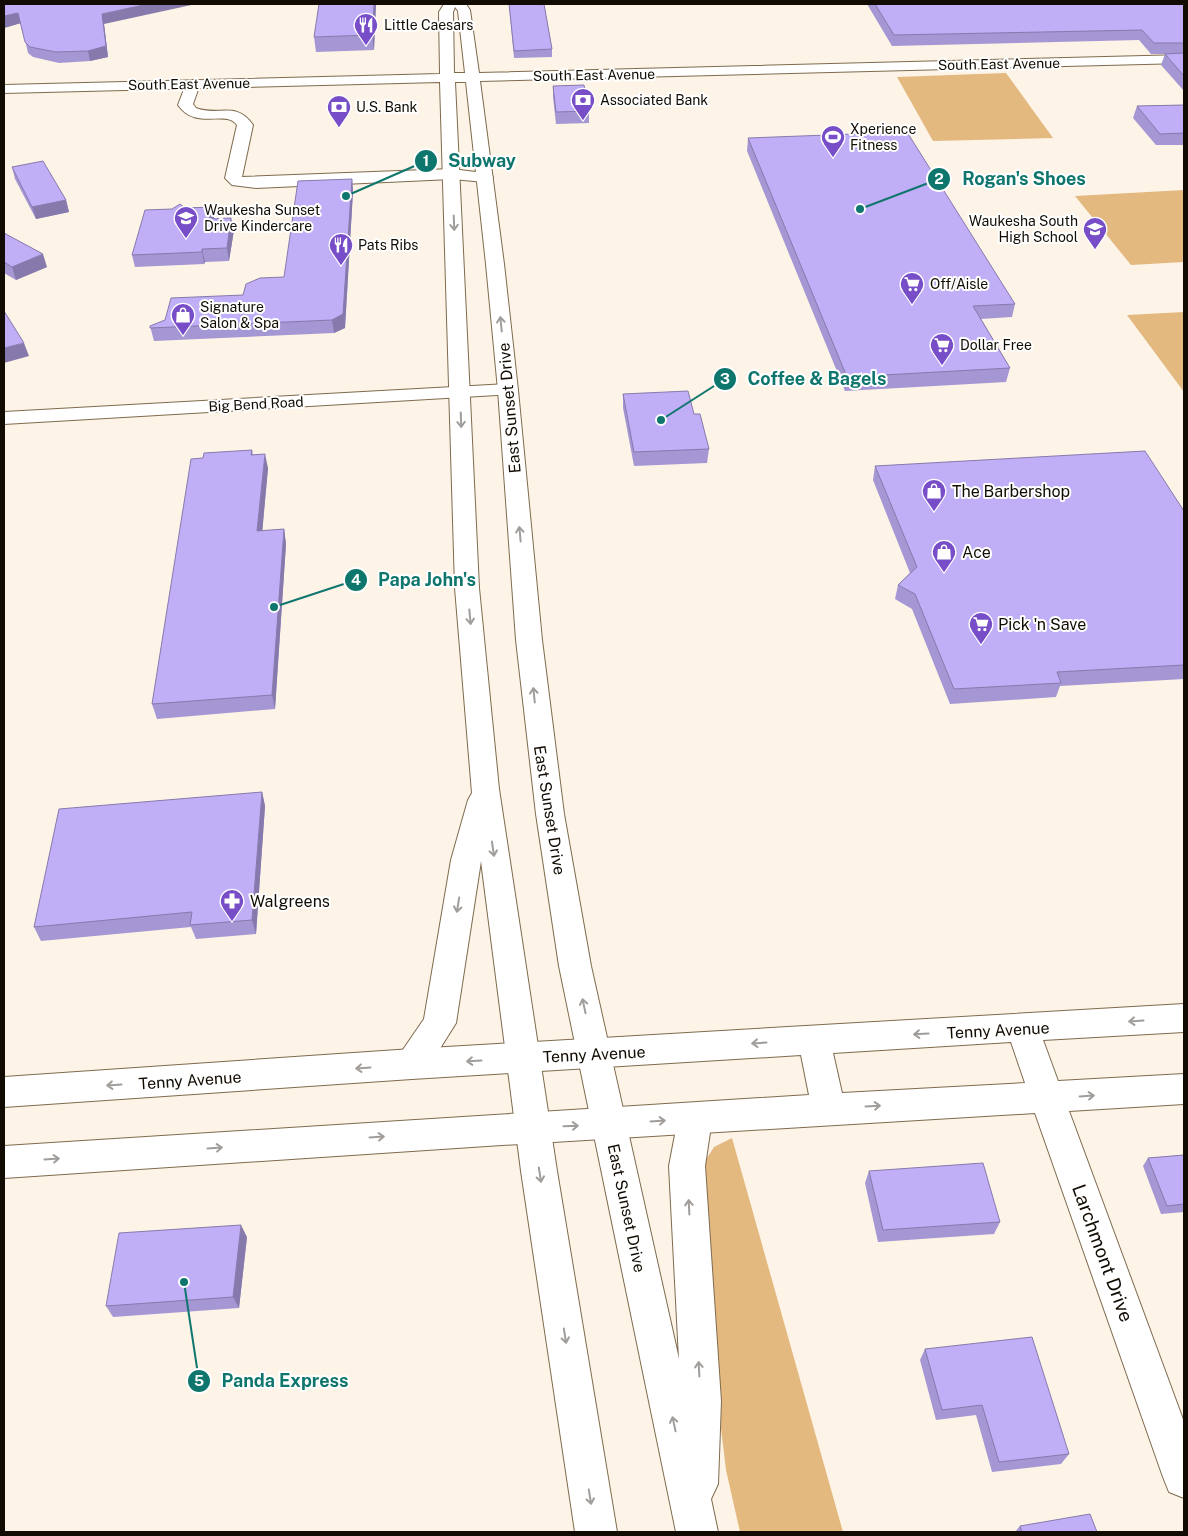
<svg xmlns="http://www.w3.org/2000/svg" width="1188" height="1536" viewBox="0 0 1188 1536" font-family="'Public Sans',sans-serif">
	<rect width="100%" height="100%" fill="#fdf4e7"/>
	<g fill="#e3b980">
		<path d="M1006 73 1053 138 933 141 897 77Z"/>
		<path d="M1184 190V262L1131 265 1075 196Z"/>
		<path d="M1184 312V392L1127 315Z"/>
		<path d="M732 1138 843 1532H740L726 1470 708 1320 705 1161 714 1147Z"/>
	</g>
	<g fill="none" stroke-linecap="round" stroke-linejoin="round">
		<g stroke="#7f6a4e" stroke-width="2">
			<g id="minor">
				<path d="M193 80 198 81 200 84 193 104 196 108C218 117 236 100 253 125L242 177 452 169 491 174 493 177 491 180 485 182 452 179 256 188 232 185 225 178 237 125C226 109 196 131 178 105L186 84 188 81Z"/>
				<path d="M508 384 515 386 518 390 515 394 4 424V412Z"/>
				<path d="M1184 1004V1032L1043 1040 1058 1081 1184 1074V1104L1069 1111 1184 1422V1498L1169 1492 1163 1477 1035 1113 487 1146 4 1178V1146L809 1095 801 1055 412 1079 4 1107V1077L412 1049ZM1011 1042 1025 1083 842 1093 833 1053Z"/>
			</g>
		</g>
		<g stroke="#7f6a4e" stroke-width="2">
			<path id="major" d="M444 4H466L470 10 479 73 1184 55V63L480 81 504 264 518 390 542 640 564 814 591 966 679 1359 669 1166 678 1119 683 1108 695 1103 707 1108 712 1119 705 1166 721 1401 718 1484 711 1499 718 1532H676L559 966 536 814 516 640 498 390 486 264 466 82H455L479 588 499 789 557 1171 617 1532H575L521 1171 481 861 456 1023 424 1074 412 1079 400 1074 395 1064 400 1054 424 1019 451 860 468 800 472 793 455 588 440 82 4 93V85L440 74 439 12ZM455 7 458 11 465 73H454L453 12Z"/>
		</g>
		<use href="#minor" fill="#fff" fill-rule="evenodd"/>
		<use href="#major" fill="#fff" fill-rule="evenodd"/>
	</g>
	<g fill="#a596d4">
		<path d="M4 4 104 24 108 57 90 61 59 63 33 57 28 53 21 23 4 28Z"/>
		<path d="M376 4 374 50 316 52 314 37Z"/>
		<path d="M509 4H544L552 49V57L514 58Z"/>
		<path d="M867 4H1184V91L1161 65 1165 54H1179H1151L1139 40 892 46Z"/>
		<path d="M553 86 589 111V123L556 124 553 97Z"/>
		<path d="M1184 105V145H1156L1133 118 1137 106Z"/>
		<path d="M748 138 1015 304 1012 317 981 319 1010 368 1006 382 845 391 747 151Z"/>
		<path d="M12 167 66 200 69 212 36 219 15 179Z"/>
		<path d="M352 179 353 191 345 328 334 333 154 341 150 326 243 295 284 277Z"/>
		<path d="M212 207 214 218 234 230 229 261 205 262 204 264 135 267 132 255 185 208Z"/>
		<path d="M4 233 47 267 16 280 4 273Z"/>
		<path d="M623 394 709 449 707 463 634 466 623 408Z"/>
		<path d="M252 450 253 455 268 468 262 531 284 529 286 544 275 709 157 719 152 704 203 458Z"/>
		<path d="M875 466 1184 511V679L1060 686 1056 697 950 704 912 609 895 599 898 585 910 573 873 480Z"/>
		<path d="M262 792 265 806 256 934 196 939 191 927 41 941 34 927Z"/>
		<path d="M1184 1155V1212L1161 1214 1143 1166 1148 1158Z"/>
		<path d="M869 1171 1000 1222 994 1234 878 1242 865 1183Z"/>
		<path d="M247 1237 239 1308 113 1317 106 1306Z"/>
		<path d="M925 1349 1069 1454 1061 1464 992 1472 976 1415 936 1420 920 1360Z"/>
		<path d="M1020 1526 1097 1532H1015Z"/>
	</g>
	<g fill="#867aac">
		<path d="M148 4H196L104 24 108 57 90 61 88 51 102 14Z"/>
		<path d="M374 4H376L374 50 372 35Z"/>
		<path d="M18 13 21 23 4 28V16Z"/>
		<path d="M352 179 353 191 345 328 334 333 332 320Z"/>
		<path d="M66 200 69 212 36 219 32 207Z"/>
		<path d="M212 207 214 219H209Z"/>
		<path d="M231 218 234 230 229 261 227 248Z"/>
		<path d="M202 249 205 262 204 264 202 252Z"/>
		<path d="M43 254 47 267 16 280 12 267Z"/>
		<path d="M24 343 29 356 4 363V348Z"/>
		<path d="M265 454 268 468 261 546 257 531Z"/>
		<path d="M284 529 286 544 275 709 272 695Z"/>
		<path d="M262 792 265 806 256 934 252 920Z"/>
		<path d="M241 1225 247 1237 239 1308 233 1297Z"/>
	</g>
	<g fill="#c0aef6" stroke="#867aac">
		<path d="M4 4H148L102 14 106 46 88 51 56 52 30 47 25 42 18 13 4 16Z"/>
		<path d="M319 4H374L372 35 314 37Z"/>
		<path d="M509 4H544L552 49 514 51Z"/>
		<path d="M875 4H1184V43H1154L1142 30 894 35Z"/>
		<path d="M1184 53V76L1165 54Z"/>
		<path d="M584 85 589 111 556 112 553 86Z"/>
		<path d="M1184 105V133L1160 134 1137 106Z"/>
		<path d="M907 132 1015 304 973 306 1010 368 847 377 748 138Z"/>
		<path d="M43 161 66 200 32 207 12 167Z"/>
		<path d="M352 179 343 314 332 320 150 328V326L165 320 171 298 243 295 246 284 260 278 284 277 298 181Z"/>
		<path d="M180 204 185 208 212 207 209 219 231 218 227 248 202 249V252L132 255 145 210 172 209Z"/>
		<path d="M4 233 43 254 12 267 4 262Z"/>
		<path d="M4 311 24 343 4 348Z"/>
		<path d="M688 391 694 414H700L709 449 634 452 623 394Z"/>
		<path d="M252 450 251 455 265 454 257 531 284 529 272 695 152 704 191 459 203 458 204 453Z"/>
		<path d="M1145 451 1184 511V665L1057 672 1061 683 954 689 915 594 898 585 917 567 875 466Z"/>
		<path d="M262 792 252 920 190 925 192 912 34 927 59 809Z"/>
		<path d="M1184 1155V1204L1167 1206 1148 1158Z"/>
		<path d="M983 1163 1000 1222 883 1230 869 1171Z"/>
		<path d="M241 1225 233 1297 106 1306 119 1233Z"/>
		<path d="M1032 1337 1069 1454 999 1462 982 1405 942 1410 925 1349Z"/>
		<path d="M1090 1514 1097 1532H1022L1020 1526Z"/>
	</g>
	<defs><path id="oneway-shaft" d="M-6 0H5M1.5-3L5.5 0L1.5 3" fill="none" stroke-width="1.6" stroke-linecap="round" stroke-linejoin="round" transform="scale(1.25)"/></defs>
	<g stroke="#a09d9a">
		<use href="#oneway-shaft" transform="translate(454 223) rotate(88)"/>
		<use href="#oneway-shaft" transform="translate(501 324) rotate(-96)"/>
		<use href="#oneway-shaft" transform="translate(461 420) rotate(88)"/>
		<use href="#oneway-shaft" transform="translate(520 534) rotate(-95)"/>
		<use href="#oneway-shaft" transform="translate(470 617) rotate(85)"/>
		<use href="#oneway-shaft" transform="translate(534 695) rotate(-96)"/>
		<use href="#oneway-shaft" transform="translate(493 849) rotate(82)"/>
		<use href="#oneway-shaft" transform="translate(458 905) rotate(99)"/>
		<use href="#oneway-shaft" transform="translate(584 1006) rotate(-102)"/>
		<use href="#oneway-shaft" transform="translate(1136 1021) rotate(176)"/>
		<use href="#oneway-shaft" transform="translate(921 1034) rotate(177)"/>
		<use href="#oneway-shaft" transform="translate(759 1043) rotate(176)"/>
		<use href="#oneway-shaft" transform="translate(474 1061) rotate(177)"/>
		<use href="#oneway-shaft" transform="translate(363 1068) rotate(176)"/>
		<use href="#oneway-shaft" transform="translate(114 1085) rotate(176)"/>
		<use href="#oneway-shaft" transform="translate(1087 1096) rotate(-4)"/>
		<use href="#oneway-shaft" transform="translate(873 1106) rotate(-3)"/>
		<use href="#oneway-shaft" transform="translate(658 1121) rotate(-4)"/>
		<use href="#oneway-shaft" transform="translate(571 1126) rotate(-2)"/>
		<use href="#oneway-shaft" transform="translate(377 1137) rotate(-4)"/>
		<use href="#oneway-shaft" transform="translate(215 1148) rotate(-4)"/>
		<use href="#oneway-shaft" transform="translate(52 1159) rotate(-4)"/>
		<use href="#oneway-shaft" transform="translate(540 1175) rotate(81)"/>
		<use href="#oneway-shaft" transform="translate(689 1207) rotate(-93)"/>
		<use href="#oneway-shaft" transform="translate(565 1336) rotate(81)"/>
		<use href="#oneway-shaft" transform="translate(699 1369) rotate(-93)"/>
		<use href="#oneway-shaft" transform="translate(674 1424) rotate(-102)"/>
		<use href="#oneway-shaft" transform="translate(590 1497) rotate(81)"/>
	</g>
	<defs>
		<g id="restaurant-pin" transform="scale(1.25)"><path d="M0 17L-7.5 6A9.5 9.5 0 1 1 7.5 6Z" fill="#774ec7" stroke="#fff"/><path d="M-5-6h1v4h1v-4h1v4h1v-4h1v5L-1.5 .5V6h-2V.5L-5-1ZM5-6V6H3V1.5H1.5Q1.5-4 5-6Z" fill="#fff"/></g>
		<g id="bank-pin" transform="scale(1.25)"><path d="M0 17L-7.5 6A9.5 9.5 0 1 1 7.5 6Z" fill="#774ec7" stroke="#fff"/><path d="M-6-4H6V4H-6ZM0-2.3a2.3 2.3 0 1 0 0 4.6a2.3 2.3 0 1 0 0-4.6Z" fill="#fff"/></g>
		<g id="stadium-pin" transform="scale(1.25)"><path d="M0 17L-7.5 6A9.5 9.5 0 1 1 7.5 6Z" fill="#774ec7" stroke="#fff"/><path d="M0-5a6.5 5 0 1 0 0 10a6.5 5 0 1 0 0-10ZM-3.5-1.8h7v3.6h-7Z" fill="#fff"/></g>
		<g id="school-pin" transform="scale(1.25)"><path d="M0 17L-7.5 6A9.5 9.5 0 1 1 7.5 6Z" fill="#774ec7" stroke="#fff"/><path d="M0-5L7-2L0 1L-7-2ZM-4 1L0 2.5L4 1V4Q0 6-4 4Z" fill="#fff"/></g>
		<g id="supermarket-pin" transform="scale(1.25)"><path d="M0 17L-7.5 6A9.5 9.5 0 1 1 7.5 6Z" fill="#774ec7" stroke="#fff"/><path d="M-6-5.5h2.5l.6 2H6L4.5 2H-2.5L-4.4-4H-6ZM-1.5 3.2a1.3 1.3 0 1 0 .1 0ZM3 3.2a1.3 1.3 0 1 0 .1 0Z" fill="#fff"/></g>
		<g id="shop-pin" transform="scale(1.25)"><path d="M0 17L-7.5 6A9.5 9.5 0 1 1 7.5 6Z" fill="#774ec7" stroke="#fff"/><path d="M-5-2.5h2.3a2.7 3.5 0 0 1 5.4 0H5L5.5 6h-11ZM-1.5-2.5h3a1.5 2.3 0 0 0-3 0Z" fill="#fff"/></g>
		<g id="pharmacy-pin" transform="scale(1.25)"><path d="M0 17L-7.5 6A9.5 9.5 0 1 1 7.5 6Z" fill="#774ec7" stroke="#fff"/><path d="M-2-6h4v4h4v4h-4v4h-4v-4h-4v-4h4Z" fill="#fff"/></g>
	</defs>
	<g fill-rule="evenodd">
		<use href="#restaurant-pin" x="366" y="25"/>
		<use href="#bank-pin" x="583" y="100"/>
		<use href="#bank-pin" x="339" y="107"/>
		<use href="#stadium-pin" x="833" y="137"/>
		<use href="#school-pin" x="186" y="218"/>
		<use href="#school-pin" x="1095" y="229"/>
		<use href="#restaurant-pin" x="341" y="245"/>
		<use href="#supermarket-pin" x="912" y="284"/>
		<use href="#shop-pin" x="183" y="315"/>
		<use href="#supermarket-pin" x="942" y="345"/>
		<use href="#shop-pin" x="934" y="491"/>
		<use href="#shop-pin" x="944" y="552"/>
		<use href="#supermarket-pin" x="981" y="624"/>
		<use href="#pharmacy-pin" x="232" y="901"/>
	</g>
	<g text-anchor="middle" stroke-width="4" stroke-linejoin="round" paint-order="stroke">
		<g font-size="14" fill="#120b02" stroke="#fff" text-anchor="start">
			<text x="384" y="30">Little Caesars</text>
			<text x="600" y="105">Associated Bank</text>
			<text x="356" y="112">U.S. Bank</text>
			<text x="850" y="134">Xperience<tspan x="850" dy="16">Fitness</tspan></text>
			<text x="204" y="215">Waukesha Sunset<tspan x="204" dy="16">Drive Kindercare</tspan></text>
			<text x="1078" y="226" text-anchor="end">Waukesha South<tspan x="1078" dy="16">High School</tspan></text>
			<text x="358" y="250">Pats Ribs</text>
			<text x="930" y="289">Off/Aisle</text>
			<text x="200" y="312">Signature<tspan x="200" dy="16">Salon &amp; Spa</tspan></text>
			<text x="960" y="350">Dollar Free</text>
		</g>
		<g font-size="14" fill="#120b02" stroke="#fff">
			<text transform="translate(999 64) rotate(-1)" y="5">South East Avenue</text>
			<text transform="translate(594 75) rotate(-1)" y="5">South East Avenue</text>
			<text transform="translate(189 84) rotate(-1)" y="5">South East Avenue</text>
			<text transform="translate(256 404) rotate(-3)" y="5">Big Bend Road</text>
		</g>
		<g font-size="16" fill="#120b02" stroke="#fff">
			<text transform="translate(509 408) rotate(-95)" y="6">East Sunset Drive</text>
			<text transform="translate(550 810) rotate(81)" y="6">East Sunset Drive</text>
			<text transform="translate(998 1030) rotate(-3)" y="6">Tenny Avenue</text>
			<text transform="translate(594 1054) rotate(-3)" y="6">Tenny Avenue</text>
			<text transform="translate(190 1080) rotate(-4)" y="6">Tenny Avenue</text>
			<text transform="translate(627 1208) rotate(78)" y="6">East Sunset Drive</text>
		</g>
		<g font-size="16" fill="#120b02" stroke="#fff" text-anchor="start">
			<text x="952" y="497">The Barbershop</text>
			<text x="962" y="558">Ace</text>
			<text x="998" y="630">Pick 'n Save</text>
			<text x="250" y="907">Walgreens</text>
		</g>
		<g font-size="19" fill="#120b02" stroke="#fff">
			<text transform="translate(1103 1253) rotate(70)" y="7">Larchmont Drive</text>
		</g>
	</g>
	<path fill="none" stroke="#0f766e" stroke-width="2" d="M346 196L426 161M860 209L939 179M661 420L725 379M274 607L356 580M184 1282L199 1381"/>
	<g fill="#0f766e" stroke="#fff" stroke-width="2">
		<circle cx="346" cy="196" r="5"/>
		<circle cx="860" cy="209" r="5"/>
		<circle cx="661" cy="420" r="5"/>
		<circle cx="274" cy="607" r="5"/>
		<circle cx="184" cy="1282" r="5"/>
		<circle cx="426" cy="161" r="12"/>
		<circle cx="939" cy="179" r="12"/>
		<circle cx="725" cy="379" r="12"/>
		<circle cx="356" cy="580" r="12"/>
		<circle cx="199" cy="1381" r="12"/>
	</g>
	<g font-size="15" text-anchor="middle" font-weight="bold" fill="#fff">
		<text x="426" y="166">1</text>
		<text x="939" y="184">2</text>
		<text x="725" y="384">3</text>
		<text x="356" y="585">4</text>
		<text x="199" y="1386">5</text>
	</g>
	<g font-size="18" text-anchor="middle" font-weight="bold" fill="#0f766e" stroke="#fff" stroke-width="4" stroke-linejoin="round" paint-order="stroke">
		<text x="482" y="167">Subway</text>
		<text x="1024" y="185">Rogan's Shoes</text>
		<text x="817" y="385">Coffee &amp; Bagels</text>
		<text x="427" y="586">Papa John's</text>
		<text x="285" y="1387">Panda Express</text>
	</g>
	<rect width="1188" height="1536" fill="none" stroke="#120b02" stroke-width="10"/>
</svg>
